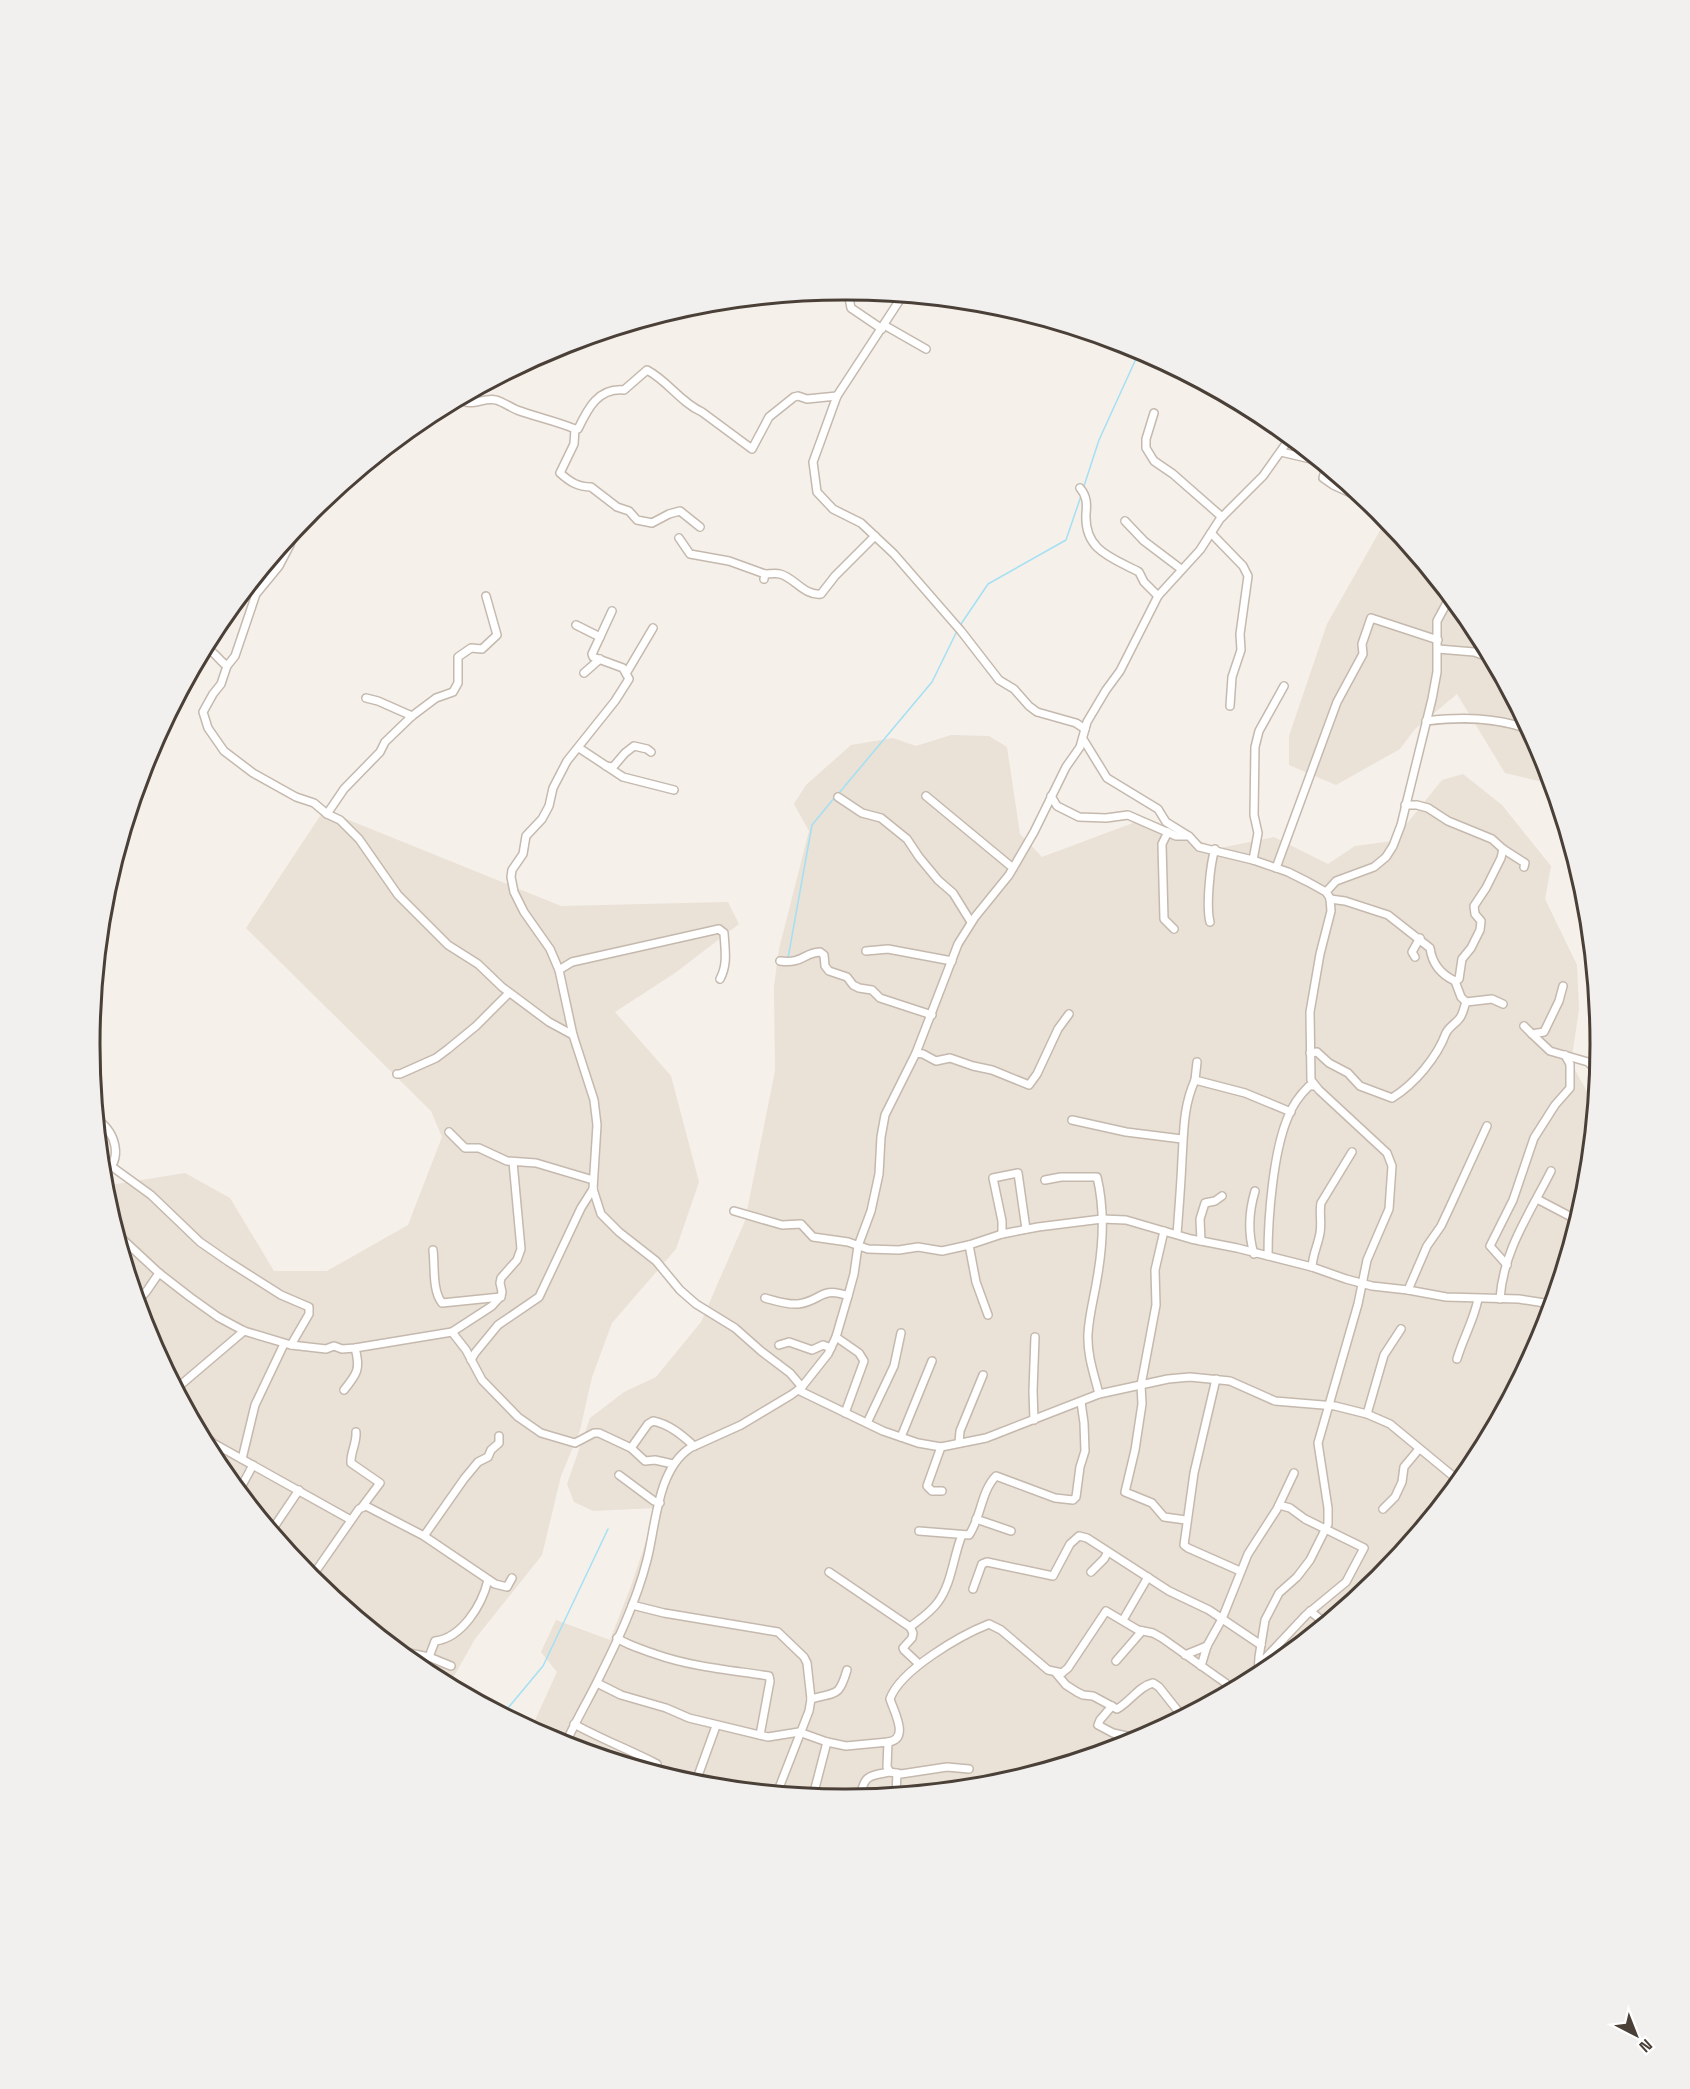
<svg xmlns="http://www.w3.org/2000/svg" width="1690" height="2089" viewBox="0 0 1690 2089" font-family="'Space Grotesk',sans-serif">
	<rect width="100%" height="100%" fill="#f5f0ea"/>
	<g fill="#eae1d7">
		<path d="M1386 520 1473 625 1543 756 1551 784 1505 773 1457 694 1415 729 1400 749 1336 785 1289 765V736L1327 624Z"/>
		<path d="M951 735 989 736 1007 747 1020 834 1042 857 1141 820 1220 848 1274 837 1328 864 1355 846 1393 841 1442 780 1463 774 1502 805 1551 866 1545 899 1577 965 1579 1009 1571 1063 1594 1104 1588 1169 1574 1191 1584 1197 1542 1334 1473 1464 1379 1579 1264 1672 1134 1742 992 1785 845 1799 697 1785 556 1742 531 1729 557 1672 541 1652 556 1620 610 1640 631 1586 657 1508 593 1511 574 1502 567 1484 590 1418 624 1392 656 1377 701 1322 745 1221 775 1071 774 986 779 949 809 831 794 804 806 785 851 745 893 738 916 746Z"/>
		<path d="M324 810 561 906 728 902 739 924 675 973 615 1012 671 1076 699 1182 676 1249 612 1323 592 1377 580 1430 561 1476 542 1555 475 1639 449 1685 425 1672 311 1578 217 1464 147 1333 104 1191V1186L185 1173 230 1198 274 1271H327L408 1225 442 1137 431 1111 246 928Z"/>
	</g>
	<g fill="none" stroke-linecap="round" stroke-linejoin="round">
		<g stroke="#a4e0f4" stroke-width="1.5">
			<path d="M1083 489 1099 440 1140 350"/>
			<path d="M959 627 988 584 1066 540 1081 496"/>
			<path d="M839 793 932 682 957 631"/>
			<path d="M788 958 812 825 835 797"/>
			<path d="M503 1714 543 1666 608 1529"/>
		</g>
		<g stroke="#c5b9ae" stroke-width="10">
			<g id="minor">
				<path d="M843 290 849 298 851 308 882 329"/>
				<path d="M903 295 837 396 813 462 817 492 833 509 861 523 894 554 961 631 999 680 1014 689 1029 706 1037 712 1076 723 1085 729"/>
				<path d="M884 325 926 349"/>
				<path d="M1174 368 1177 370"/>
				<path d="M460 399C471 408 483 397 496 400 503 402 510 407 517 410 536 417 556 421 575 429"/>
				<path d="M1154 413 1146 439V448L1154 461 1173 474 1222 517"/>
				<path d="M1281 452 1319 461"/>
				<path d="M1326 467 1323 478 1333 485 1364 499"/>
				<path d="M1080 488C1087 496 1087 504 1086 514 1084 551 1113 558 1139 572L1144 582 1158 596"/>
				<path d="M1125 521 1144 541 1181 569"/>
				<path d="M700 527 680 511 669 514 652 523 637 520 629 511 617 507 591 487C578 487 570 482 560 473L574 444 575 429H578C588 408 598 388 624 390L647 370C668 381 680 402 702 412L752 449 769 417 794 397 798 396 807 399 837 396"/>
				<path d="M293 533 290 545 279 566 256 594 235 656 227 666 221 684 213 694 203 712 208 728 224 751 253 773 296 797 314 803 327 814 340 820 359 839 398 895 448 945 478 964 502 987 549 1022 573 1035 594 1100 597 1125 593 1189 601 1214 619 1232 656 1261 680 1290 696 1304 735 1328 761 1351 790 1373 802 1387"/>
				<path d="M1211 533 1243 566 1248 576 1240 634 1241 650 1232 677 1230 706"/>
				<path d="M679 538 690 554 729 561 765 574"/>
				<path d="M764 579 765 574C769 574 776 573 780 574 795 578 804 596 821 594L835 576 875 536"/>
				<path d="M1435 579V582L1440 585"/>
				<path d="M600 637 612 611"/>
				<path d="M205 648C215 651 219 661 227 666"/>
				<path d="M1438 649 1474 652 1491 658"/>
				<path d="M627 672 653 628"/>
				<path d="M584 673 600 659"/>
				<path d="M366 698 378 701 412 716"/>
				<path d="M1426 721C1461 717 1495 717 1528 729"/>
				<path d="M1083 739 1107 778 1158 809 1166 822 1187 835"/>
				<path d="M579 748 623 777 674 790"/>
				<path d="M606 766 613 767 625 753 634 746 647 749 651 752"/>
				<path d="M926 796 1013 868"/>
				<path d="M1051 796 1057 806 1079 817 1106 818 1128 815 1176 836H1189L1199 847 1253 860 1288 872 1308 882 1326 892 1330 898 1331 911 1320 954 1310 1012 1311 1080 1319 1090 1387 1153 1392 1166 1389 1209 1367 1260 1358 1304 1318 1443 1328 1508V1524L1310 1560 1297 1577 1279 1593 1265 1620 1259 1657 1258 1676"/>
				<path d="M838 797 862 813 881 818 907 839 919 857 938 880 953 893 971 922"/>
				<path d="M1405 805H1417L1428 808 1448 821 1492 839 1503 849 1525 863 1524 867"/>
				<path d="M327 814 344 789 380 752 385 742 412 716 436 698 453 692 458 683V657L471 648 482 649 497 635 486 596"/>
				<path d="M1168 832 1162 844 1164 919 1174 929"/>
				<path d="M1503 849 1501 858 1486 888 1474 906 1475 914 1481 921 1480 930 1471 948 1462 959 1459 979 1455 981 1461 997 1466 1002 1492 999 1503 1004"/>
				<path d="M1253 860 1258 833 1254 815 1255 747 1259 731 1284 686"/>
				<path d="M1276 868 1337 702 1363 654 1362 644 1371 618 1438 640"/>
				<path d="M1326 892 1336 881 1374 867 1386 857 1393 846 1401 825 1432 699 1437 672V621L1450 597"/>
				<path d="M1330 899 1345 901 1388 915 1430 948C1432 963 1440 974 1455 981"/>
				<path d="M1210 922C1206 907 1210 864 1215 849"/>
				<path d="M866 951 888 949 952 961"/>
				<path d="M1415 957 1412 952 1420 938"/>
				<path d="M780 961C803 964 803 953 820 952L824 955 825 966 829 971 847 977 853 985 859 988 872 990 880 998 932 1015"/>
				<path d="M559 970 572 962 719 929 724 933C725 950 728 964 720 979"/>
				<path d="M1524 1026 1532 1034 1544 1032 1559 1001 1563 986"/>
				<path d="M1532 1034 1550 1051 1588 1062 1597 1071"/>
				<path d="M573 1035 559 970 550 949 524 912 514 892 511 877 512 870 523 854 526 836 542 819 549 806 553 788 567 761 615 701 629 679 623 668 593 657 592 654 600 637 576 625"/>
				<path d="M916 1053 923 1054 936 1061 950 1058 973 1066 992 1070 1029 1085 1037 1074 1058 1029 1069 1014"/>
				<path d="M1310 1053 1317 1052 1329 1063 1348 1073 1360 1086 1392 1098C1415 1084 1437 1057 1446 1033 1449 1027 1455 1024 1459 1019 1463 1015 1464 1007 1466 1002"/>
				<path d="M1197 1062 1195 1080 1245 1093 1291 1112"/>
				<path d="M397 1074H400L436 1058 448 1049 476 1026 509 993"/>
				<path d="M97 1119C116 1133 124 1159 103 1175"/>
				<path d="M1072 1120 1126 1132 1182 1139"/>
				<path d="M449 1132 465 1148H479L507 1161 536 1163 593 1180"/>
				<path d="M111 1166 151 1195 200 1242 229 1262 281 1295 309 1307V1314L291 1345"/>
				<path d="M1045 1180 1061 1177H1097C1105 1210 1103 1246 1097 1279 1094 1298 1089 1315 1088 1334 1087 1355 1094 1374 1099 1394"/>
				<path d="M1537 1199 1577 1220"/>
				<path d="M734 1211 782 1225 801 1224 813 1237 848 1242 868 1249 899 1250 918 1247 942 1251 969 1245 1002 1234 1038 1227 1102 1219 1126 1220 1191 1239 1237 1248 1312 1267 1346 1279 1372 1286 1408 1290 1446 1297 1519 1299 1551 1304"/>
				<path d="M1164 1231 1155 1270 1156 1305 1141 1385 1142 1404 1135 1450 1125 1492 1152 1503 1164 1517 1186 1520"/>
				<path d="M117 1234 159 1273 190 1297 218 1317 244 1331 291 1345 326 1349 334 1346 342 1349 355 1348 452 1332 466 1350 482 1380 518 1417 541 1433 575 1443 594 1433H599L631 1448 645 1461 655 1460 673 1464"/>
				<path d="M1002 1234V1221L993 1178 1018 1173 1026 1229"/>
				<path d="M1177 1234C1179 1209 1181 1184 1182 1159 1184 1130 1183 1107 1195 1080"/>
				<path d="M1201 1241 1200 1219 1205 1203 1215 1201 1222 1196"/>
				<path d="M969 1245 976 1282 988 1315"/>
				<path d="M433 1250C435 1267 432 1290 442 1303L501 1297"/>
				<path d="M1254 1254C1248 1234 1249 1211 1255 1191"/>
				<path d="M1268 1256C1268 1218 1273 1152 1288 1117 1292 1106 1300 1095 1309 1086H1314"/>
				<path d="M1507 1265 1490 1246 1513 1200 1534 1138 1555 1105 1570 1088V1064L1565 1055"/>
				<path d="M1312 1267C1313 1253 1318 1245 1320 1233 1322 1222 1319 1213 1321 1203L1352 1152"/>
				<path d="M1408 1290 1427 1246 1441 1226 1449 1209 1487 1126"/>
				<path d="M765 1298C776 1301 787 1305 798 1304 822 1301 820 1286 848 1296"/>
				<path d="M1500 1299C1503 1251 1530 1213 1551 1171"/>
				<path d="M138 1301 146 1292 159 1273"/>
				<path d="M452 1332 492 1306 501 1296 502 1292 500 1283 501 1278 517 1260 521 1249 513 1162"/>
				<path d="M836 1337 859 1353 864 1361 845 1413"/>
				<path d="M779 1345 789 1342 812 1350 823 1345 831 1348"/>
				<path d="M1457 1359C1463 1338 1474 1320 1478 1299"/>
				<path d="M471 1360 475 1353 498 1325 539 1297 581 1208 593 1189"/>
				<path d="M1216 1379 1194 1473 1184 1545 1188 1548 1240 1571"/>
				<path d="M177 1388 244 1331"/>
				<path d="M344 1390C357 1374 361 1369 355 1348"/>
				<path d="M798 1390 883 1431 918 1443 941 1447 986 1438 1099 1394 1168 1379 1190 1377 1230 1381 1275 1401 1335 1406 1367 1414 1390 1424 1459 1481"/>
				<path d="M188 1410 203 1434 213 1443 351 1520"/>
				<path d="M1367 1414 1384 1355 1401 1329"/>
				<path d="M1034 1420 1033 1391 1035 1337"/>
				<path d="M867 1423 894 1366 901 1333"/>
				<path d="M356 1432C357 1443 350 1453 351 1463L380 1483 362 1507"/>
				<path d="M901 1437 932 1361"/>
				<path d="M959 1443 960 1431 983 1375"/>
				<path d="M941 1447 927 1486 932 1491H942"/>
				<path d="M631 1448 648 1424 653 1421C669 1424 682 1435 694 1446"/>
				<path d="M242 1459 255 1405 284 1344"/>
				<path d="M619 1475 654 1501 660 1503"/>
				<path d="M239 1491 253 1465"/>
				<path d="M1383 1509 1395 1497 1402 1482 1404 1467 1419 1449"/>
				<path d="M976 1519 1011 1531"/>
				<path d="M272 1530 299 1490"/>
				<path d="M919 1531 969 1535C981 1518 981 1491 996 1476L1055 1498 1073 1500 1076 1497 1080 1467 1085 1451 1084 1423 1081 1402"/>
				<path d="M424 1536 464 1479 478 1462 488 1457 491 1450 499 1443V1436"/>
				<path d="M829 1572 910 1627 913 1633 912 1638 903 1648 904 1650 919 1664"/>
				<path d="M1091 1572 1104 1559 1108 1552"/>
				<path d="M311 1578 359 1509 366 1506 424 1536 495 1584 507 1587 512 1578"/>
				<path d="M973 1589 982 1564 987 1562 1053 1576 1070 1544 1079 1536 1087 1538 1169 1591 1209 1610 1261 1645"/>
				<path d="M632 1605 664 1613 778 1632 804 1657 807 1663 811 1699 809 1711 777 1793"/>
				<path d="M1310 1611 1325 1623"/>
				<path d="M1123 1620 1148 1577"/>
				<path d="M910 1627C919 1620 931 1612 938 1602 952 1583 953 1557 962 1535"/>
				<path d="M617 1638C629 1646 642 1649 655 1654 692 1667 730 1670 769 1676L770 1681 760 1735"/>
				<path d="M399 1651 429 1657 451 1666"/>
				<path d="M1185 1655 1207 1646"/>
				<path d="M429 1657 435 1641C462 1638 482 1605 488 1580"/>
				<path d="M1116 1661 1142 1631"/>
				<path d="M1259 1665 1306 1615 1346 1582 1364 1548 1305 1519 1290 1508 1279 1505"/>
				<path d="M1201 1666 1207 1646 1222 1619 1248 1554 1277 1509 1294 1473"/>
				<path d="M1056 1673 1066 1685 1077 1692 1083 1695 1093 1696 1117 1709C1130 1702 1139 1686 1153 1683L1159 1687 1182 1716"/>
				<path d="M597 1683 621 1695 666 1708 689 1718 768 1737 799 1732 827 1742 846 1746 888 1742 887 1767 890 1772 901 1774 947 1767 969 1769"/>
				<path d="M811 1699C837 1692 839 1697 847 1670"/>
				<path d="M1112 1706 1100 1720 1098 1725 1113 1733 1140 1739"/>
				<path d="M574 1724C601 1739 630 1750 657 1764"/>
				<path d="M1163 1726 1191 1712"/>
				<path d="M888 1742C910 1739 894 1712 890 1699 900 1670 961 1635 989 1624L1001 1630 1048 1670 1062 1673 1068 1668 1106 1611 1138 1630 1153 1633 1162 1638 1234 1689"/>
				<path d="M565 1745C574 1724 586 1704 596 1684 616 1644 636 1603 647 1560 656 1525 657 1470 690 1448L741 1425 791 1395 801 1388 828 1354 836 1337 848 1296 854 1274 858 1246 871 1211 879 1174 881 1137 885 1115 916 1053 958 944 975 917 1009 875 1034 832 1066 767 1080 747 1087 722 1106 690 1120 671 1158 596 1200 550 1220 519 1263 476 1290 438"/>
				<path d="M695 1784 716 1726"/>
				<path d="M896 1794 897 1773"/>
				<path d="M813 1796 827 1742"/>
				<path d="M860 1798C864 1775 868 1776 890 1772"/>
			</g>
		</g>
		<use href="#minor" stroke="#fff" stroke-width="7"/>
	</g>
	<path d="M0 0H1690V2089H0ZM844 300H846A744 744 0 0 1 1590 1044V1045A744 744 0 0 1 846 1789H844A744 744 0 0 1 100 1045V1044A744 744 0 0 1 844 300Z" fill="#f1f0ef" fill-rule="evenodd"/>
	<path fill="none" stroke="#4a4037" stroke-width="3" d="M844 300H846A744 744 0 0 1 1590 1044V1045A744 744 0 0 1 846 1789H844A744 744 0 0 1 100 1045V1044A744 744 0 0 1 844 300Z"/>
	<g transform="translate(1636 2035) rotate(138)" stroke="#ffffff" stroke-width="4.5" paint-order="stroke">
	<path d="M0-4.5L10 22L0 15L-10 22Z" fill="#4a4037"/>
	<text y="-9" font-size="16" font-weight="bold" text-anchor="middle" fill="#4a4037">N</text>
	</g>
</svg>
